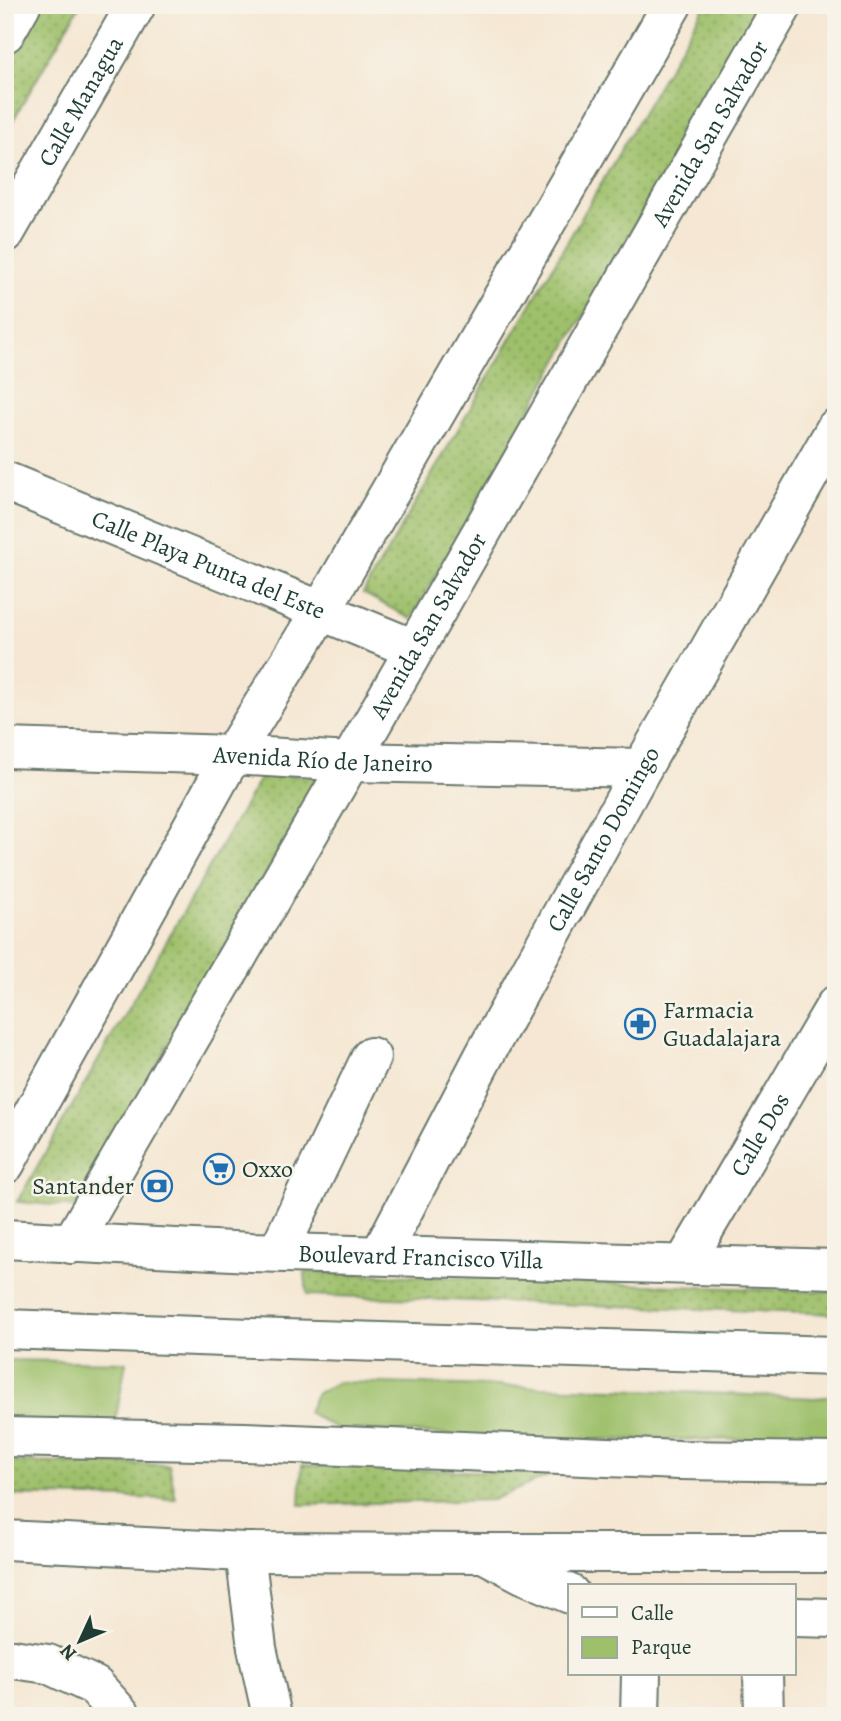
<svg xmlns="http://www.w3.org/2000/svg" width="841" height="1721" viewBox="0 0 841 1721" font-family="Alegreya,serif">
	<defs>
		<pattern id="grass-dots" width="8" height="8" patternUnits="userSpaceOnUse" patternTransform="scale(1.75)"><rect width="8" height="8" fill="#9ec06a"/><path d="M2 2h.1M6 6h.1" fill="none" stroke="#809d58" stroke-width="1.8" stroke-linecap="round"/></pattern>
	</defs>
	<rect width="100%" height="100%" fill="#f7f3e8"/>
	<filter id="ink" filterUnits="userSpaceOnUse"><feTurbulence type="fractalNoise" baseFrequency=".0143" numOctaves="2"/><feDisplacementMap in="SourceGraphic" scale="14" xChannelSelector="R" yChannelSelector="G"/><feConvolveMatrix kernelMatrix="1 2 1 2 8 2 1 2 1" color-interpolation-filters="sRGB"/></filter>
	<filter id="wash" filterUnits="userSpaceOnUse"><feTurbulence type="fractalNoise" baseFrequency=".00686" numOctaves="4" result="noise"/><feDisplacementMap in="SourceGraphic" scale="28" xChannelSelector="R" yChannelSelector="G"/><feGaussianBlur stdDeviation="1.57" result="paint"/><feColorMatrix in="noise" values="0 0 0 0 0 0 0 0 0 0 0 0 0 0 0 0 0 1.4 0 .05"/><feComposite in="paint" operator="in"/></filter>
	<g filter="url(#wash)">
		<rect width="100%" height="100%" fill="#f5e7d3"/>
		<g fill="url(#grass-dots)" stroke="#5e7e4f" stroke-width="2">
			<path d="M21 5H80L5 134V32Z"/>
			<path d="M705 5H760L411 619 363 593Z"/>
			<path d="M263 773 321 778 75 1207 17 1202Z"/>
			<path d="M305 1272 836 1292V1314L307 1295Z"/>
			<path d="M5 1462 169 1465 176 1499 5 1495Z"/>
			<path d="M302 1465 553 1474 492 1500 300 1505Z"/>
		</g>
		<g fill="#9ec06a" stroke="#5e7e4f" stroke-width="2">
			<path d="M5 1360 126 1362 115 1423 5 1420Z"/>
			<path d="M338 1382 614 1389 815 1398 836 1396V1439L551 1440 337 1429 308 1412 316 1394Z"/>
		</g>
	</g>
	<g filter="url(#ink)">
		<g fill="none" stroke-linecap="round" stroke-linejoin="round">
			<g stroke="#6a786c" stroke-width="42">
				<g id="minor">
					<path d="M5 33 21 5"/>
					<path id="s1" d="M5 233 136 5"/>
					<path id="s2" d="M5 481 414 649"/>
					<path id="s3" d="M5 748 232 755 350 762 642 768"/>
					<path d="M5 1164 232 755 321 611 672 5"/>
					<path id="s4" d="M5 1239 251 1252 836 1269"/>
					<path id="s5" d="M71 1244 350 762 783 5"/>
					<path d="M278 1252 371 1057"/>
					<path id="s6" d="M380 1255 484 1056 642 768 836 428"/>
					<path id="s7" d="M684 1264 836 1005"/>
					<path d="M5 1540 245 1552 484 1553H836"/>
					<path d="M489 1556 523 1574 570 1594"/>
					<path d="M794 1617 836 1618"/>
					<path d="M5 1658 48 1664 95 1686 122 1716"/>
					<path d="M763 1674 764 1716"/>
					<path d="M640 1716 641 1674"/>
				</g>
			</g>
			<g stroke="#6a786c" stroke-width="42">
				<g id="major">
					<path d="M5 1329 252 1338 836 1356"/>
					<path d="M5 1437 245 1442 679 1460 836 1462"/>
					<path d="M245 1552 257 1648 272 1716"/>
				</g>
			</g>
			<use href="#minor" stroke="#fff" stroke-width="38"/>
			<use href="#major" stroke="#fff" stroke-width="38"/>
		</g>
	</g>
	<defs>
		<g id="pharmacy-ring" transform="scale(1.575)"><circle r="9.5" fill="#f7f3e8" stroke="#1f6fb2" stroke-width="1.5"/><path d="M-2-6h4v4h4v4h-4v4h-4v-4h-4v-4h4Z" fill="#1f6fb2"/></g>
		<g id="supermarket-ring" transform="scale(1.575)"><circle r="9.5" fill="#f7f3e8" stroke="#1f6fb2" stroke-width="1.5"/><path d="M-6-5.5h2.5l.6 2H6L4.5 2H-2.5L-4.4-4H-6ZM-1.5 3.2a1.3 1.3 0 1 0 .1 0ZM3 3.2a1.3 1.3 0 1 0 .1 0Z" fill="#1f6fb2"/></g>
		<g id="bank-ring" transform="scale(1.575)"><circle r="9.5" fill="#f7f3e8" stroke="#1f6fb2" stroke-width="1.5"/><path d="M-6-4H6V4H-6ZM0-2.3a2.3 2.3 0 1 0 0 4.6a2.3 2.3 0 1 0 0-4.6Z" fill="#1f6fb2"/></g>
	</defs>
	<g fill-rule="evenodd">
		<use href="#pharmacy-ring" x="640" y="1024"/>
		<use href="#supermarket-ring" x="219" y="1169"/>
		<use href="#bank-ring" x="157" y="1186"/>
	</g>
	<g text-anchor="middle" stroke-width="5" stroke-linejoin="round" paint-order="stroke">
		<g font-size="24" fill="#1f3d34" stroke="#f7f3e8">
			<text dy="8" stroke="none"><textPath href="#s1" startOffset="152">Calle Managua</textPath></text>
			<text dy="8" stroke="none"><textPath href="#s5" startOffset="1281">Avenida San Salvador</textPath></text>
			<text dy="8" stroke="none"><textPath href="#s2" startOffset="220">Calle Playa Punta del Este</textPath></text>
			<text dy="8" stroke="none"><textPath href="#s5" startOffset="714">Avenida San Salvador</textPath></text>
			<text dy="8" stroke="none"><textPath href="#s3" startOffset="318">Avenida Río de Janeiro</textPath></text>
			<text dy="8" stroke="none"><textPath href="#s6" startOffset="472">Calle Santo Domingo</textPath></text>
			<text dy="8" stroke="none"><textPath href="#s7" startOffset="150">Calle Dos</textPath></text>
			<text dy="8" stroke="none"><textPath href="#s4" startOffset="416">Boulevard Francisco Villa</textPath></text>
		</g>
		<g font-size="24" fill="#1f3d34" stroke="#f7f3e8" text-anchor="start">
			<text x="663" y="1018">Farmacia<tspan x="663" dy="28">Guadalajara</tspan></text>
			<text x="242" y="1177">Oxxo</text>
			<text x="134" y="1194" text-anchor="end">Santander</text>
		</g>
	</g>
	<rect width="841" height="1721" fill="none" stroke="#f7f3e8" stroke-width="28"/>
	<rect x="568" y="1584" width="228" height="91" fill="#f7f3e8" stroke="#a1aaa0" stroke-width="2"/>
	<rect x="582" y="1607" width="35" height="10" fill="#ffffff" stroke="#a1aaa0" stroke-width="2"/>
	<text x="631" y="1620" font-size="21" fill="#1f3d34">Calle</text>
	<rect x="582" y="1637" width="35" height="21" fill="#9ec06a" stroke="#a1aaa0" stroke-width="2"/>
	<text x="631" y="1654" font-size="21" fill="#1f3d34">Parque</text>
	<g transform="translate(80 1641) rotate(226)" stroke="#f7f3e8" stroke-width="5" paint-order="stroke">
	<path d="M0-5L12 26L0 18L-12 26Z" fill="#1f3d34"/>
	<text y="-10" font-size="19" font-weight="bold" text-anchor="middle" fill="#1f3d34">N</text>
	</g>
</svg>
